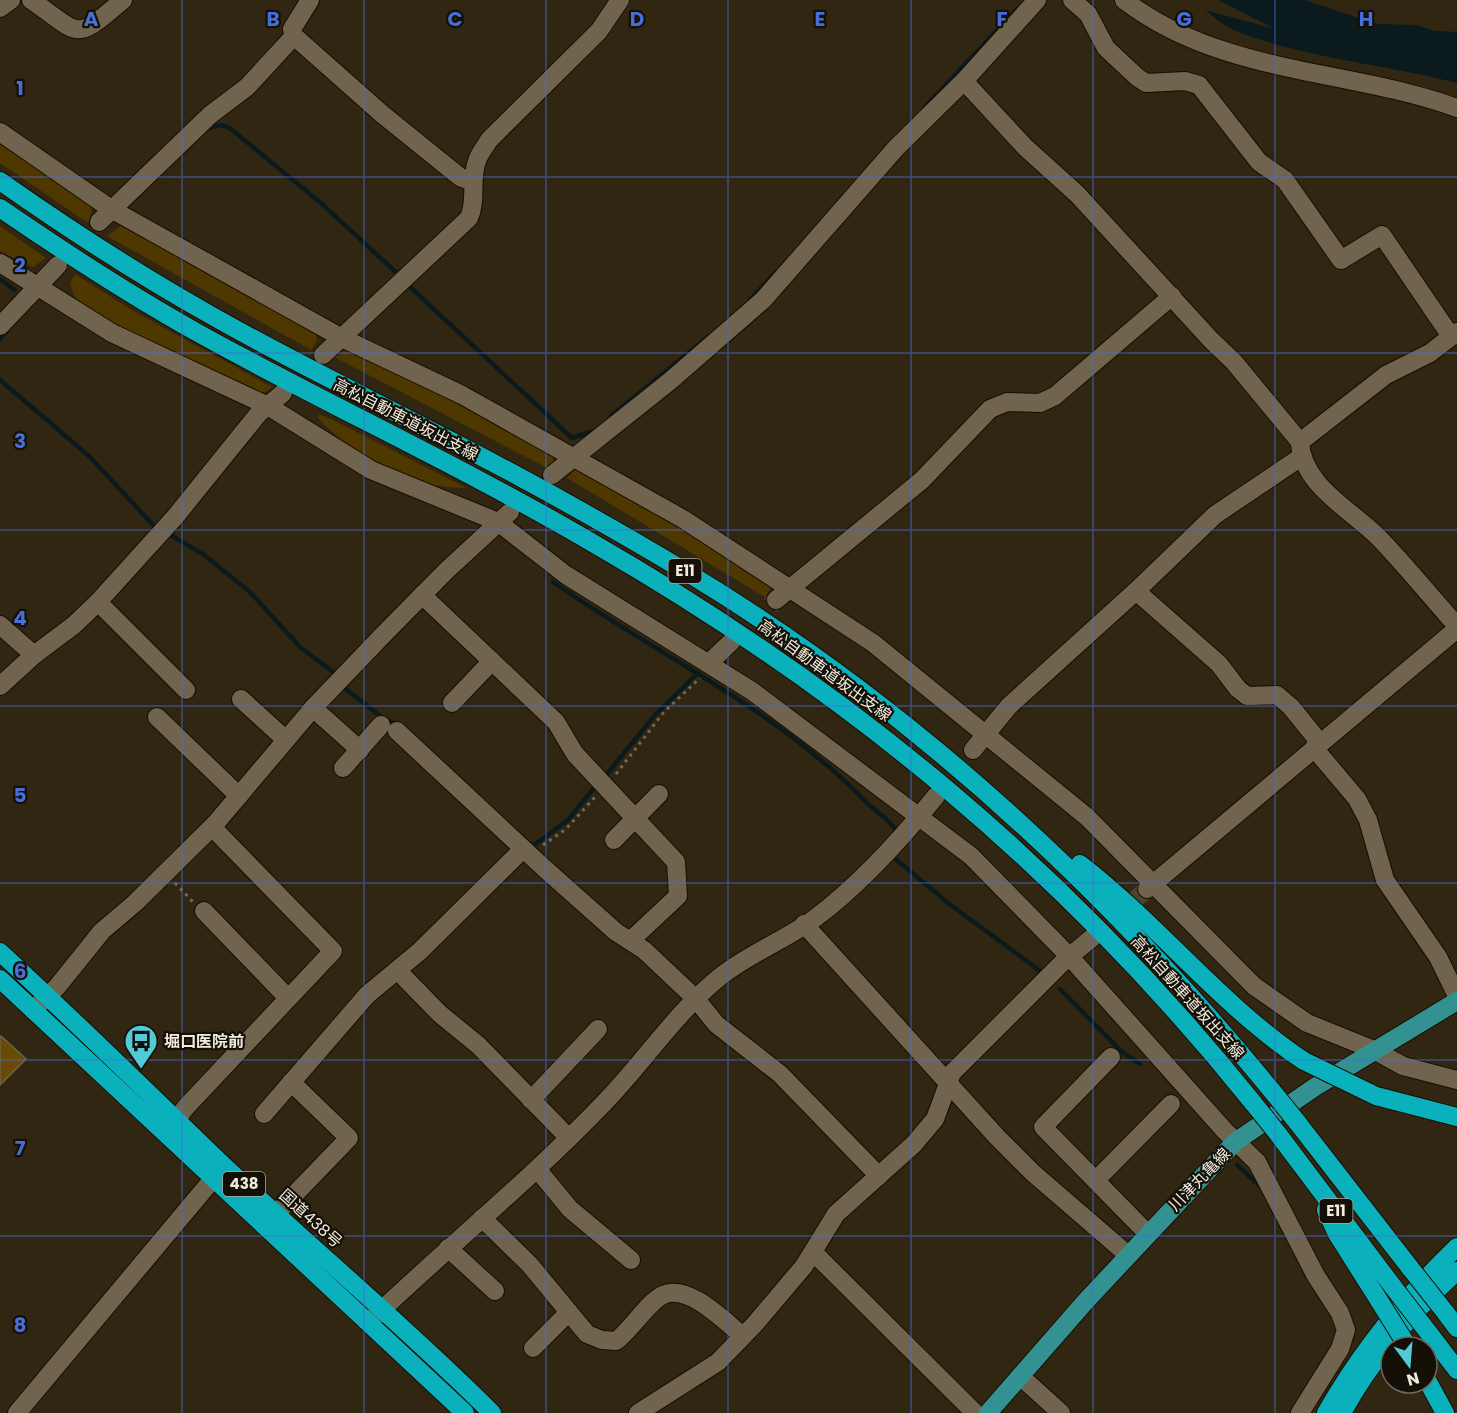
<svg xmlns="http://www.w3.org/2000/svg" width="1457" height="1413" viewBox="0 0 1457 1413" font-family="Poppins,'Noto Sans JP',sans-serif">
	<rect width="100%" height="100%" fill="#312611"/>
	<g fill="#4f3700">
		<path d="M0 139 89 202 92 210 88 223 0 163Z"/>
		<path d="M124 224 316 331 317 341 311 350 107 236Z"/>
		<path d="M0 226 46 258 33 267 0 251Z"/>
		<path d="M75 274 135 312 272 387 265 392H258L170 354 95 313 74 296 70 283Z"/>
		<path d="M351 348 551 450 554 466 551 470 334 357Z"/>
		<path d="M318 414 331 419 467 488C412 489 356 458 319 419Z"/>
		<path d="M577 468 593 472 772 586 765 597 567 478Z"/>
	</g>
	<path fill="#0b1a1c" d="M1218 0H1305L1377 24 1416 25 1435 31 1457 32V83C1385 64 1306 59 1236 31 1225 27 1215 17 1205 10L1275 29Z"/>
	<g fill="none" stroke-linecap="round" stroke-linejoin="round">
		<g stroke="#0b1a1c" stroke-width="4.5">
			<path d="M925 107 1017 9"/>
			<path d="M208 128 222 125 231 129 322 204 400 276"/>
			<path d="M0 279 15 290"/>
			<path d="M408 285 572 438 593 431"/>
			<path d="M749 301 776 272"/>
			<path d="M0 339 8 329"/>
			<path d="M0 380 89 456 156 528"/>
			<path d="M611 416 709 336"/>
			<path d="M167 533 203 554 250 592 301 648 336 674"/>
			<path d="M553 582C657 655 777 709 866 802 878 813 889 819 898 833"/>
			<path d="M342 686 384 719 399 725"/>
			<path d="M603 779 655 715 698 673"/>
			<path d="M526 842 534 845 568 820 597 784"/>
			<path d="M892 856 948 903 1043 973"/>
			<path d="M1060 989 1121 1051 1140 1064"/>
			<path d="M1237 1165 1261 1187"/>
		</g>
	</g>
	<path fill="#684a04" stroke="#6f624c" stroke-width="1.5" d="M1 1036 26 1059 0 1085V1037Z"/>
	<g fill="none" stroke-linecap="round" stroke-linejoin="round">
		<g stroke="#4e4330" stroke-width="18" stroke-dasharray="18 9" stroke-linecap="butt">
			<path d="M59 264 99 222"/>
			<path d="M731 642 776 600"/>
			<path d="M936 796 973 750"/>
			<path d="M1093 937 1147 889"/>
		</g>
		<g stroke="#180e00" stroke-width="20">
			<g id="minor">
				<path d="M31 0C81 34 72 44 123 0"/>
				<path d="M1072 0 1088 14 1106 48 1137 77 1146 83 1185 81 1199 85 1259 162 1285 180 1341 260 1382 235 1450 335"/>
				<path d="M1124 0C1222 75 1346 68 1457 108"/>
				<path d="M0 8 11 0"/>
				<path d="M294 36 382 114 460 177 473 182"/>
				<path d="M964 81 1025 147 1077 194 1211 340 1234 362 1300 442C1302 486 1352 510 1380 539 1407 567 1431 597 1457 626"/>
				<path d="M0 132 111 209 342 338 462 395 683 519 873 643 1087 817 1254 986 1307 1023 1374 1050 1403 1066 1457 1080"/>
				<path d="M99 222 210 115 247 87 294 36 292 29 310 0"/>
				<path d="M0 263 112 333 268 406 371 470 498 522 566 575 752 691 971 856 1069 956 1225 1131 1257 1162 1316 1276 1340 1313 1346 1330 1340 1349 1300 1413"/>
				<path d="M0 326 58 265"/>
				<path d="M323 355 469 218C477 201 470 180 477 161 479 154 485 147 489 140L599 31 620 0"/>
				<path d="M1300 442 1386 375 1430 353 1457 332"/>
				<path d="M552 475 670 381 763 300 896 148 964 81 1037 0"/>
				<path d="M1136 591 1219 664 1238 689 1247 696 1277 695 1291 707 1320 743"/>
				<path d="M422 595 556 722 575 754 676 862 678 896 630 941"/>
				<path d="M776 600 922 480 990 409 1007 402 1040 403 1055 396 1172 296"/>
				<path d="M98 602 186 690"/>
				<path d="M0 625 34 655"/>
				<path d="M709 663 731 642"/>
				<path d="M0 686 34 655 74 625 98 602 175 517 259 413 283 393"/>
				<path d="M241 699 286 740"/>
				<path d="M452 703 492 661"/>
				<path d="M313 708 360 750"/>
				<path d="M157 717 239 796"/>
				<path d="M397 731 544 868 616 932 644 950 696 999 716 1024 780 1074 879 1176"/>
				<path d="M1314 748 1357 799 1368 820 1385 880 1438 957 1457 996"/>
				<path d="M973 750 1009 706 1136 591 1215 515 1301 457"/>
				<path d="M343 768 381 725"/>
				<path d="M614 840 659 794"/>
				<path d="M1147 889 1457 629"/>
				<path d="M204 911 288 998"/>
				<path d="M804 924 997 1137 1033 1173 1128 1255"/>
				<path d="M397 970 440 1014 478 1045 569 1138"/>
				<path d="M33 1010 57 987 102 931 135 903 215 824 313 708 381 637 446 571 510 512"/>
				<path d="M1111 1057 1043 1127 1148 1234"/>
				<path d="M531 1100 598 1029"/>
				<path d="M264 1114 367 995 420 951 523 849"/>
				<path d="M167 1132 186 1107 333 951 212 827"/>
				<path d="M537 1169 570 1209 631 1260"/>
				<path d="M1096 1180 1171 1104"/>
				<path d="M482 1218 530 1265 587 1334 602 1340 616 1341C631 1330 648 1302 663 1295 688 1283 724 1321 743 1336"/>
				<path d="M266 1224 349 1138 291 1082"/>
				<path d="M448 1248 495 1291"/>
				<path d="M813 1252 975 1413"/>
				<path d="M371 1320C448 1247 531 1179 604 1103 644 1062 676 1012 721 976 750 953 785 940 814 919 857 887 902 838 936 796"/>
				<path d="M533 1348 569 1312"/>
				<path d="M1020 1376 1061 1413"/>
				<path d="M17 1413 223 1167"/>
				<path d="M638 1413 718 1362 754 1325 804 1266 836 1214 914 1144 935 1119 952 1073 1064 961 1093 937"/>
			</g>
		</g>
		<g stroke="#180e00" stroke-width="20">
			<path id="major" d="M988 1413 1085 1302 1235 1142 1315 1087 1457 1001"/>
		</g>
		<g stroke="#180e00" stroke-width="20">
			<g id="highway">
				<path d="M0 181C67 228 136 273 207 313 287 359 371 399 453 442 533 483 611 527 688 573 913 709 1106 888 1272 1091"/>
				<path d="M0 208C64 252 130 295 198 333 328 405 463 467 591 542 850 691 1066 870 1254 1104"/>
				<path d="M1080 864C1159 925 1221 1006 1304 1061"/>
				<path d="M0 952C76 1022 149 1094 224 1166 312 1249 406 1327 492 1413"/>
				<path d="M0 979 465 1413"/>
				<path d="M1376 1096 1457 1117"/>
				<path d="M1297 1122 1411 1269"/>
				<path d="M1278 1134 1394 1288"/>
				<path d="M1326 1210 1337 1234 1380 1302"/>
				<path d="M1445 1312 1457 1328"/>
				<path d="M1428 1332 1457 1370"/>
				<path d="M1427 1380 1445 1413"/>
				<path d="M1326 1413C1362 1350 1405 1297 1457 1247"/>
				<path d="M1342 1413C1371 1360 1412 1312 1457 1271"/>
			</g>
		</g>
		<g stroke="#716855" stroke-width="3" stroke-dasharray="3 4.5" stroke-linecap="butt">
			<path d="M616 774 664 712 700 678"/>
			<path d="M543 845 566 829 595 797"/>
			<path d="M175 883 193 902"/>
		</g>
		<use href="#minor" stroke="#71644e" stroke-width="18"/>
		<use href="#major" stroke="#339291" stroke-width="18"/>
		<use href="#highway" stroke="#0ab1bd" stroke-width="18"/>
		<g stroke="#180e00" stroke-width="20" stroke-linecap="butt">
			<g id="highway-bridge">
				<path d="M1304 1061 1376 1096"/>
				<path d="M1272 1091 1297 1122"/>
				<path d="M1254 1104 1278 1134"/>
				<path d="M1411 1269 1445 1312"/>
				<path d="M1394 1288 1428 1332"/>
				<path d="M1380 1302 1408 1347"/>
			</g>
		</g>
		<use href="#highway-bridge" stroke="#0ab1bd" stroke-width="18"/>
	</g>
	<path fill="none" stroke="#476dd9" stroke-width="1.5" stroke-opacity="0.55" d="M182 0V1413M364 0V1413M546 0V1413M728 0V1413M911 0V1413M1093 0V1413M1275 0V1413M0 177H1457M0 353H1457M0 530H1457M0 706H1457M0 883H1457M0 1060H1457M0 1236H1457"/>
	<defs>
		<g id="bus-pin" transform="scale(1.725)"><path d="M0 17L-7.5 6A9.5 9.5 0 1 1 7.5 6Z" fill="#52cbd7" stroke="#141007"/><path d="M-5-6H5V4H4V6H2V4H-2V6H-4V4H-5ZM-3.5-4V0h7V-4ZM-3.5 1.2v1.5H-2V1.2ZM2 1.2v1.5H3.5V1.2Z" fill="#111"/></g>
	</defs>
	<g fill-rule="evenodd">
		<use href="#bus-pin" x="141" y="1041"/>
	</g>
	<g text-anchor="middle" stroke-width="4.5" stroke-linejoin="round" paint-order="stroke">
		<g fill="#141007" stroke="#afa99d" stroke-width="1.5">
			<rect x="668.5" y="559" width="33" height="24" rx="4.5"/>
			<rect x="223" y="1172" width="42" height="24" rx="4.5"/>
			<rect x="1319.5" y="1199" width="33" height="24" rx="4.5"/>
		</g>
		<g font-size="15" font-weight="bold" fill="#f1eadd">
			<text x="685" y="576">E11</text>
			<text x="244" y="1189">438</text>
			<text x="1336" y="1216">E11</text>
		</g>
		<g font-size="16" fill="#f1eadd" stroke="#141007">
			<text transform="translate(406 419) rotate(27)" y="6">高松自動車道坂出支線</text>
			<text transform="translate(825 670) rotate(36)" y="6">高松自動車道坂出支線</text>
			<text transform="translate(1188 997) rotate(48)" y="6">高松自動車道坂出支線</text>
			<text transform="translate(1199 1179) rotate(-46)" y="6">川津丸亀線</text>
			<text transform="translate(311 1218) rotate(42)" y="6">国道438号</text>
		</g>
		<g font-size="16" font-weight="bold" fill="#f1eadd" stroke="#141007" text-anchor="start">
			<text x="164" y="1047">堀口医院前</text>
		</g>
	</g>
	<g font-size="20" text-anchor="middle" font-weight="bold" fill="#476dd9" stroke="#141007" stroke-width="4.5" stroke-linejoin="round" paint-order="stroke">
		<text x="91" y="26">A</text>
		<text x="273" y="26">B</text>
		<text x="455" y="26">C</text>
		<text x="637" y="26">D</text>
		<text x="820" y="26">E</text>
		<text x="1002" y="26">F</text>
		<text x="1184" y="26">G</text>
		<text x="1366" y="26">H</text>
		<text x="20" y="95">1</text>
		<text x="20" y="272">2</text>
		<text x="20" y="448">3</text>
		<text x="20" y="625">4</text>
		<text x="20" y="802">5</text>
		<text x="20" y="978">6</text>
		<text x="20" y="1155">7</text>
		<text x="20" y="1332">8</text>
	</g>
	<g transform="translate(1409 1365) rotate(164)"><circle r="28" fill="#141007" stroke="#6c675d" stroke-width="1.5"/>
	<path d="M0-4.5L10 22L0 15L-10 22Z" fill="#52cbd7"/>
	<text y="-9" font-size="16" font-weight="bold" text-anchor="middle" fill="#f1eadd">N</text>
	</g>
</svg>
